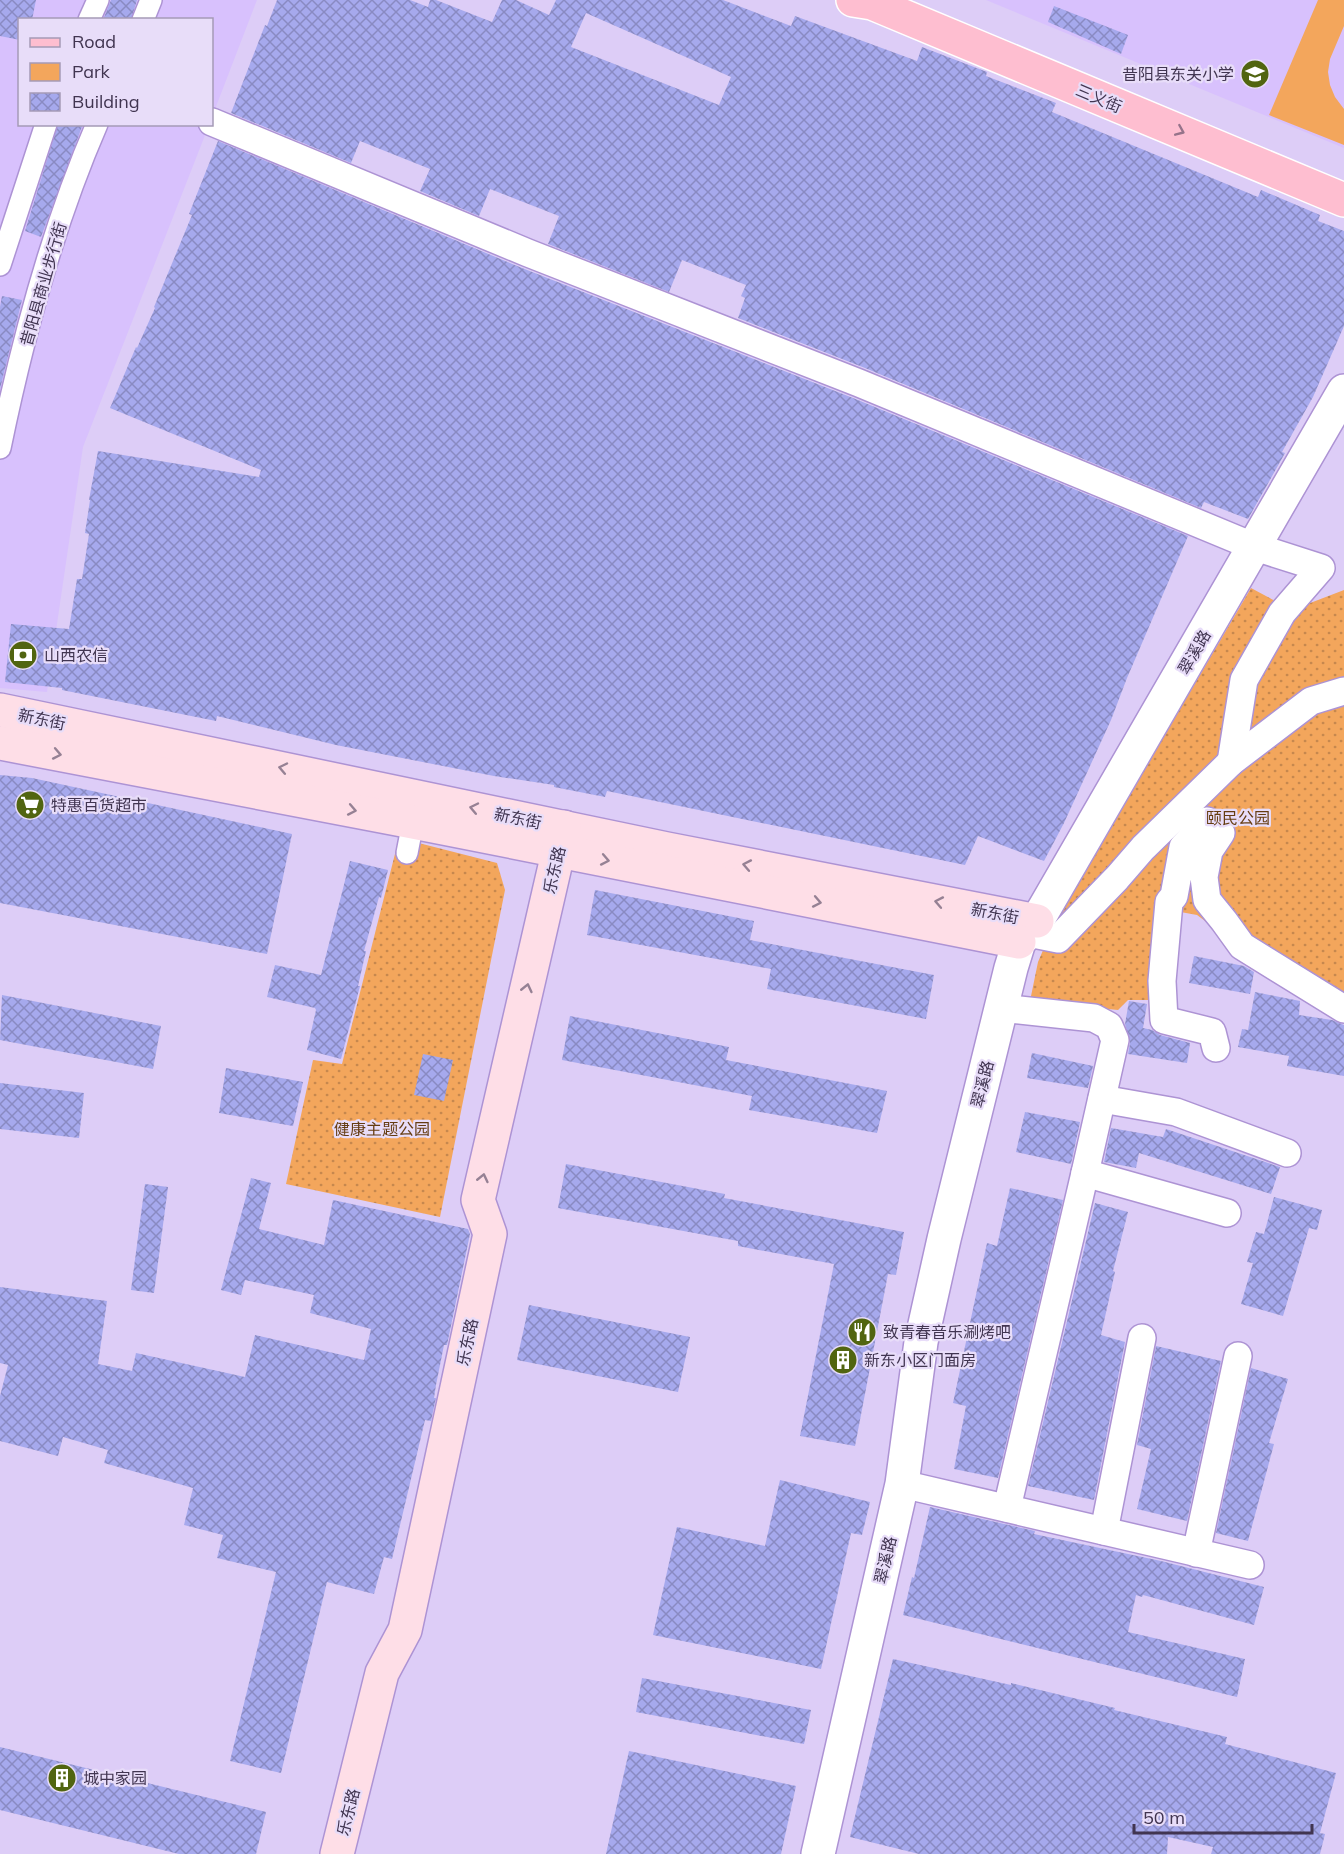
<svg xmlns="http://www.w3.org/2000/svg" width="1344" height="1854" viewBox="0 0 1344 1854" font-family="Mulish,'Noto Sans SC',sans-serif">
	<defs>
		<pattern id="green-dots" width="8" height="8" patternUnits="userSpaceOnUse" patternTransform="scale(1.5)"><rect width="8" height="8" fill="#f3a65c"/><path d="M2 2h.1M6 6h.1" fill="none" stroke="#c6884e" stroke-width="1.8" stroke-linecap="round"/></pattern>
		<pattern id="building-cross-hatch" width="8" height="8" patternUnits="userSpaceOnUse" patternTransform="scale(1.5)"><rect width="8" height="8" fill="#a6a9ed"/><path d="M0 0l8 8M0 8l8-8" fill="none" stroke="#898ac2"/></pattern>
	</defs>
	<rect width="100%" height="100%" fill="#ddcdf7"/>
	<g fill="#d8c1fd">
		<path d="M0 0H257L212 117V20H20V124L209 125 83 447 47 692 0 688Z"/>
		<path d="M986 0H1344V148Z"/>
	</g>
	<g fill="url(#green-dots)">
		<path d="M1251 588 1292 610 1344 590V1016L1270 969 1197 915 1164 909 1154 1000H1128L1118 1010 1030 1001 1038 962 1056 920Z"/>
		<path d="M399 838 497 863 505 890 440 1217 286 1184 313 1060 342 1064Z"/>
	</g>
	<path fill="#f3a65c" d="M1318 0H1344V26L1330 59 1328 72 1330 85 1335 97 1344 109V145L1269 115Z"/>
	<g fill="url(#building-cross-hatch)" fill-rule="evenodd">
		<path d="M0 0H36L32 20H20V40L0 36Z"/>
		<path d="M111 0H137L131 20H103Z"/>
		<path d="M277 0H410L428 7 430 0H436L492 22 502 0H516L549 15 556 0H723L791 26 795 16 917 61 922 47 987 72 986 76 1056 103 1052 112 1258 197 1261 190 1320 215 1318 221 1344 231V326L1313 397 1282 452 1285 453 1248 519 1204 502 1201 508 865 368 738 318 745 298 741 296 746 285 682 260 669 292 548 244 559 216 490 189 479 216 420 191 430 169 360 141 351 163 231 113 265 25 267 26ZM586 13 731 77 719 105 571 47Z"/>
		<path d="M1054 6 1128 35 1121 54 1048 22Z"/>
		<path d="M58 124H83L41 237 25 231Z"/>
		<path d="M218 141 522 268 853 398 1188 536 1127 678 1111 720 1064 823 1044 861 978 836 965 865 607 791 605 797 554 787V785L494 776 336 745 217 716 216 721 62 690V688L5 682 11 624 69 629 77 579H82L89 534 85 533 90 500H89L98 451 259 477 261 470 110 408 136 347 137 348 155 308 154 307 192 215 189 214Z"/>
		<path d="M2 296 22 300 0 389V307Z"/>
		<path d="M0 775 32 778 292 834 267 954 0 903Z"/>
		<path d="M350 861 388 870 381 898 379 897 364 951H366L358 986H360L341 1059 307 1050 316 1010 315 1008 267 997 275 965 321 975Z"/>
		<path d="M595 890 754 921 750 940 934 975 926 1019 767 989 771 969 587 935Z"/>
		<path d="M1194 956 1244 966 1254 972 1250 994 1189 983Z"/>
		<path d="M1255 992 1300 1001 1299 1015 1332 1020 1344 1025V1076L1287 1066 1289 1056 1238 1047 1242 1029 1248 1030Z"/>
		<path d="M2 995 161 1026 153 1069 0 1040Z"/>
		<path d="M1129 1001 1147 1004 1143 1028 1152 1030 1160 1035 1190 1043 1187 1063 1128 1054 1130 1043 1125 1024Z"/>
		<path d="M570 1016 729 1047 726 1060 887 1091 877 1133 749 1110 752 1096 562 1060Z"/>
		<path d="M1032 1053 1093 1066 1088 1088 1027 1078Z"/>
		<path d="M423 1054 453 1060 444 1101 414 1095Z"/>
		<path d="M226 1068 303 1082 293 1126 219 1113Z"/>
		<path d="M0 1083 84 1093 79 1138 0 1129Z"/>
		<path d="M1025 1112 1080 1122 1071 1164 1016 1152Z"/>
		<path d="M1111 1128 1163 1137 1166 1129 1280 1167 1271 1194 1139 1153 1136 1168 1104 1162Z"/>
		<path d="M566 1164 725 1194 724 1198 904 1232 896 1275 888 1274 855 1446 800 1436 834 1264 738 1246V1241L558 1208Z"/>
		<path d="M251 1178 271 1183 259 1229 324 1245 333 1200 468 1229 470 1234 447 1345H444L436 1385 434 1398H436L431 1421 425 1420 392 1559 384 1557 374 1594 327 1582 281 1773 230 1761 276 1572 217 1558 223 1535 184 1525 193 1488 104 1463 108 1450 63 1437 58 1456 0 1441V1396L8 1365 0 1363V1287L107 1301 98 1364 132 1371 136 1353 245 1377 255 1335 364 1360 371 1329 310 1313 314 1295 245 1280 241 1295 221 1290Z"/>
		<path d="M145 1184 168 1187 154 1293 131 1290Z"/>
		<path d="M1010 1188 1063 1200 998 1478 954 1469 966 1406 953 1403 987 1243 997 1246Z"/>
		<path d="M1274 1197 1322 1210 1317 1230 1309 1228 1283 1316 1241 1304 1253 1263 1247 1262 1256 1232 1264 1234Z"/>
		<path d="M1095 1203 1128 1212 1113 1271 1115 1272 1101 1335 1125 1342 1094 1500 1028 1486Z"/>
		<path d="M529 1305 690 1337 678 1392 517 1360Z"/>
		<path d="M1156 1346 1221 1361 1187 1521 1137 1509 1151 1449 1137 1445Z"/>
		<path d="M1251 1368 1288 1379 1269 1443 1274 1444 1248 1541 1216 1533Z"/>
		<path d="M780 1480 870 1502 862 1535 851 1533 821 1669 653 1635 677 1527 765 1546Z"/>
		<path d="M930 1507 1035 1531 1034 1534 1161 1561 1264 1587 1254 1625 1143 1595 1142 1597 1136 1595 1128 1632 1245 1659 1237 1697 903 1615 912 1577 914 1578Z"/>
		<path d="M893 1659 1011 1685V1683L1115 1708 1114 1710 1227 1737 1225 1744 1336 1773 1320 1833 1325 1834 1320 1854H1211L1213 1847 1168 1837 1167 1854H919L850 1837Z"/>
		<path d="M642 1678 811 1710 804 1744 636 1712Z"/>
		<path d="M0 1747 266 1812 256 1854H179L0 1810Z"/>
		<path d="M629 1751 796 1786 781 1854H606Z"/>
	</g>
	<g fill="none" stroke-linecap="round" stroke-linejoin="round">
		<g stroke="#ad93d4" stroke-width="24">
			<g id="pedestrian">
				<path d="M89 20 98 0"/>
				<path d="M143 20 151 0"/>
				<path d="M0 265 46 124"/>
				<path d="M0 448C22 341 53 225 97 124"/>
				<path d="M407 853 413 822"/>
			</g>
		</g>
		<g stroke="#ad93d4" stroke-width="30">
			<g id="minor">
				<path d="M212 122 528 253 859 383 1255 547 1321 568 1282 613 1244 680 1231 762"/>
				<path d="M1028 933 1058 939 1117 878 1143 848 1231 762 1311 701 1344 691"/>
				<path d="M1001 1008 1094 1018 1109 1026 1115 1040 1085 1173 1227 1213"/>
				<path d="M1216 1048 1212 1032 1164 1020 1162 981 1169 902 1174 896 1183 847 1207 821 1221 833 1209 851 1204 877 1207 900 1224 921 1242 946 1344 1009"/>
				<path d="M1102 1099 1176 1112 1287 1153"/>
				<path d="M902 1484 1250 1565"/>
				<path d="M1007 1508 1085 1173"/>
				<path d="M1104 1531 1142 1338"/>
				<path d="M1196 1553 1238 1356"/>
			</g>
		</g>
		<g stroke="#ad93d4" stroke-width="36">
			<path id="tertiary" d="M818 1854 902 1484 921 1342 944 1239 1011 968 1019 942 1037 921 1344 391"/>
		</g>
		<g stroke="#ad93d4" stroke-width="36">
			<g id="secondary">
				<path d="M0 710 667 849 1037 921"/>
				<path d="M0 743 413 822 1019 942"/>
				<path d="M337 1854 382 1673 405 1630 490 1234 478 1200 564 827"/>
			</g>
		</g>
		<g stroke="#fff" stroke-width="36">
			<path id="primary" d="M853 0 872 3 1344 200"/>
		</g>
		<use href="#pedestrian" stroke="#fff" stroke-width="21"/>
		<use href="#minor" stroke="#fff" stroke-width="27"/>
		<use href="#tertiary" stroke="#fff" stroke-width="33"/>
		<use href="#secondary" stroke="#fedee7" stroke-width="33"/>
		<use href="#primary" stroke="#febed0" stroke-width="33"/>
	</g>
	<defs><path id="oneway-chevron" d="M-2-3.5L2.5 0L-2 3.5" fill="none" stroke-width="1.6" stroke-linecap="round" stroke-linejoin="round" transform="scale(1.5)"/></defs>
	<use stroke="#96738a" href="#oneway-chevron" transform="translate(1180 131) rotate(23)"/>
	<g stroke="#968194">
		<use href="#oneway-chevron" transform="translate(57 754) rotate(11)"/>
		<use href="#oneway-chevron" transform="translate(283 768) rotate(-168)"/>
		<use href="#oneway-chevron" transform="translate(474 808) rotate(-168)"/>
		<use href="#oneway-chevron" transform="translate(352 810) rotate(11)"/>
		<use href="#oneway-chevron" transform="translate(605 860) rotate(11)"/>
		<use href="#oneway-chevron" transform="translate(747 865) rotate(-169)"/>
		<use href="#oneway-chevron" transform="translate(817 902) rotate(11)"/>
		<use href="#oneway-chevron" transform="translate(939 902) rotate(-169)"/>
		<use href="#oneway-chevron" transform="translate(527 988) rotate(-77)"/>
		<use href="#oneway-chevron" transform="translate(483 1178) rotate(-77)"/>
	</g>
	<defs>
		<g id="school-disc" transform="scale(1.5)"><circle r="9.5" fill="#516510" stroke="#e8ddf9"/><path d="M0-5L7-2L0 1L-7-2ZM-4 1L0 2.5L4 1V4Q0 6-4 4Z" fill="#fff"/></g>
		<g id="bank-disc" transform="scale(1.5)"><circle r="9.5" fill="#516510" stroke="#e8ddf9"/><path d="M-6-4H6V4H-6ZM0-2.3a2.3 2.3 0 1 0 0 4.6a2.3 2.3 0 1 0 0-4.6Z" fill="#fff"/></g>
		<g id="supermarket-disc" transform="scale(1.5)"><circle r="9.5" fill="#516510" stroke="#e8ddf9"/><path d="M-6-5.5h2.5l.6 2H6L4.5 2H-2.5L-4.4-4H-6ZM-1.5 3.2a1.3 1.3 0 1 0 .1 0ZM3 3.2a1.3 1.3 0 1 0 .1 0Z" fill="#fff"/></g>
		<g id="restaurant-disc" transform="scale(1.5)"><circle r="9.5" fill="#516510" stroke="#e8ddf9"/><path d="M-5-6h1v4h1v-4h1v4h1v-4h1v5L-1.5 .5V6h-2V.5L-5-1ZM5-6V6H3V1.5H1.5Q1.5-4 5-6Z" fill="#fff"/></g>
		<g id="building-disc" transform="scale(1.5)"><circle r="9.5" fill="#516510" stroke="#e8ddf9"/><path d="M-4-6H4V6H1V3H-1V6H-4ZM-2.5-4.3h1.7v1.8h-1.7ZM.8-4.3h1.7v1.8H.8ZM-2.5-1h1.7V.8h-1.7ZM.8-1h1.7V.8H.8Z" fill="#fff"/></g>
	</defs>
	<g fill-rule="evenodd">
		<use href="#school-disc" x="1255" y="74"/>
		<use href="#bank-disc" x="23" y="655"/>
		<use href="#supermarket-disc" x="30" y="805"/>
		<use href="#restaurant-disc" x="862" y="1332"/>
		<use href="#building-disc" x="843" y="1360"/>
		<use href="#building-disc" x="62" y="1778"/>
	</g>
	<g text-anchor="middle" stroke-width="4.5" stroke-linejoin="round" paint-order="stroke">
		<g font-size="16" fill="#413551" stroke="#e8ddf9" text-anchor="start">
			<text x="1234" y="80" text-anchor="end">昔阳县东关小学</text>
			<text x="44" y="661">山西农信</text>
			<text x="51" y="811">特惠百货超市</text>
			<text x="883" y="1338">致青春音乐涮烤吧</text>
			<text x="864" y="1366">新东小区门面房</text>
			<text x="83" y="1784">城中家园</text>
		</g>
		<g font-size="16" fill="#413551" stroke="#e8ddf9">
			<text transform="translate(1099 98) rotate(23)" y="6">三义街</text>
			<text transform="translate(43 284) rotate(-74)" y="6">昔阳县商业步行街</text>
			<text transform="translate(1194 652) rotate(-60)" y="6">翠溪路</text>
			<text transform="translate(42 719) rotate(12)" y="6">新东街</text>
			<text transform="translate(518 818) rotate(12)" y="6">新东街</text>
			<text transform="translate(554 870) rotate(-77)" y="6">乐东路</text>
			<text transform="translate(995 913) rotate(11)" y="6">新东街</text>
			<text transform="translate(982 1084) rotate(-76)" y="6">翠溪路</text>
			<text transform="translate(467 1342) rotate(-78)" y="6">乐东路</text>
			<text transform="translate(885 1560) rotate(-77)" y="6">翠溪路</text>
			<text transform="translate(348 1812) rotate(-76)" y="6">乐东路</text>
		</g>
		<g font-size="16" fill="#653c11" stroke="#e8ddf9">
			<text x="1238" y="824">颐民公园</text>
			<text x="382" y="1135">健康主题公园</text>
		</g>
	</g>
	<rect x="18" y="18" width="195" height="108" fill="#e8ddf9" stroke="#a59ab6" stroke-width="1.5"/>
	<rect x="30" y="38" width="30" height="9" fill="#febed0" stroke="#a59ab6" stroke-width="1.5"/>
	<text x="72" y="48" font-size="18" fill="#413551">Road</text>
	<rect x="30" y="63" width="30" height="18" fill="#f3a65c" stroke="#a59ab6" stroke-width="1.5"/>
	<text x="72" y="78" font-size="18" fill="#413551">Park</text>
	<rect x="30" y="93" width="30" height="18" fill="url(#building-cross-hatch)" stroke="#a59ab6" stroke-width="1.5"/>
	<text x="72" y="108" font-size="18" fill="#413551">Building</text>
	<path d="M1134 1824v9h178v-9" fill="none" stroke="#413551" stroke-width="3"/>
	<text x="1143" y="1824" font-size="18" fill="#413551" stroke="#e8ddf9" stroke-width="4.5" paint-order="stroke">50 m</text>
</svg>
